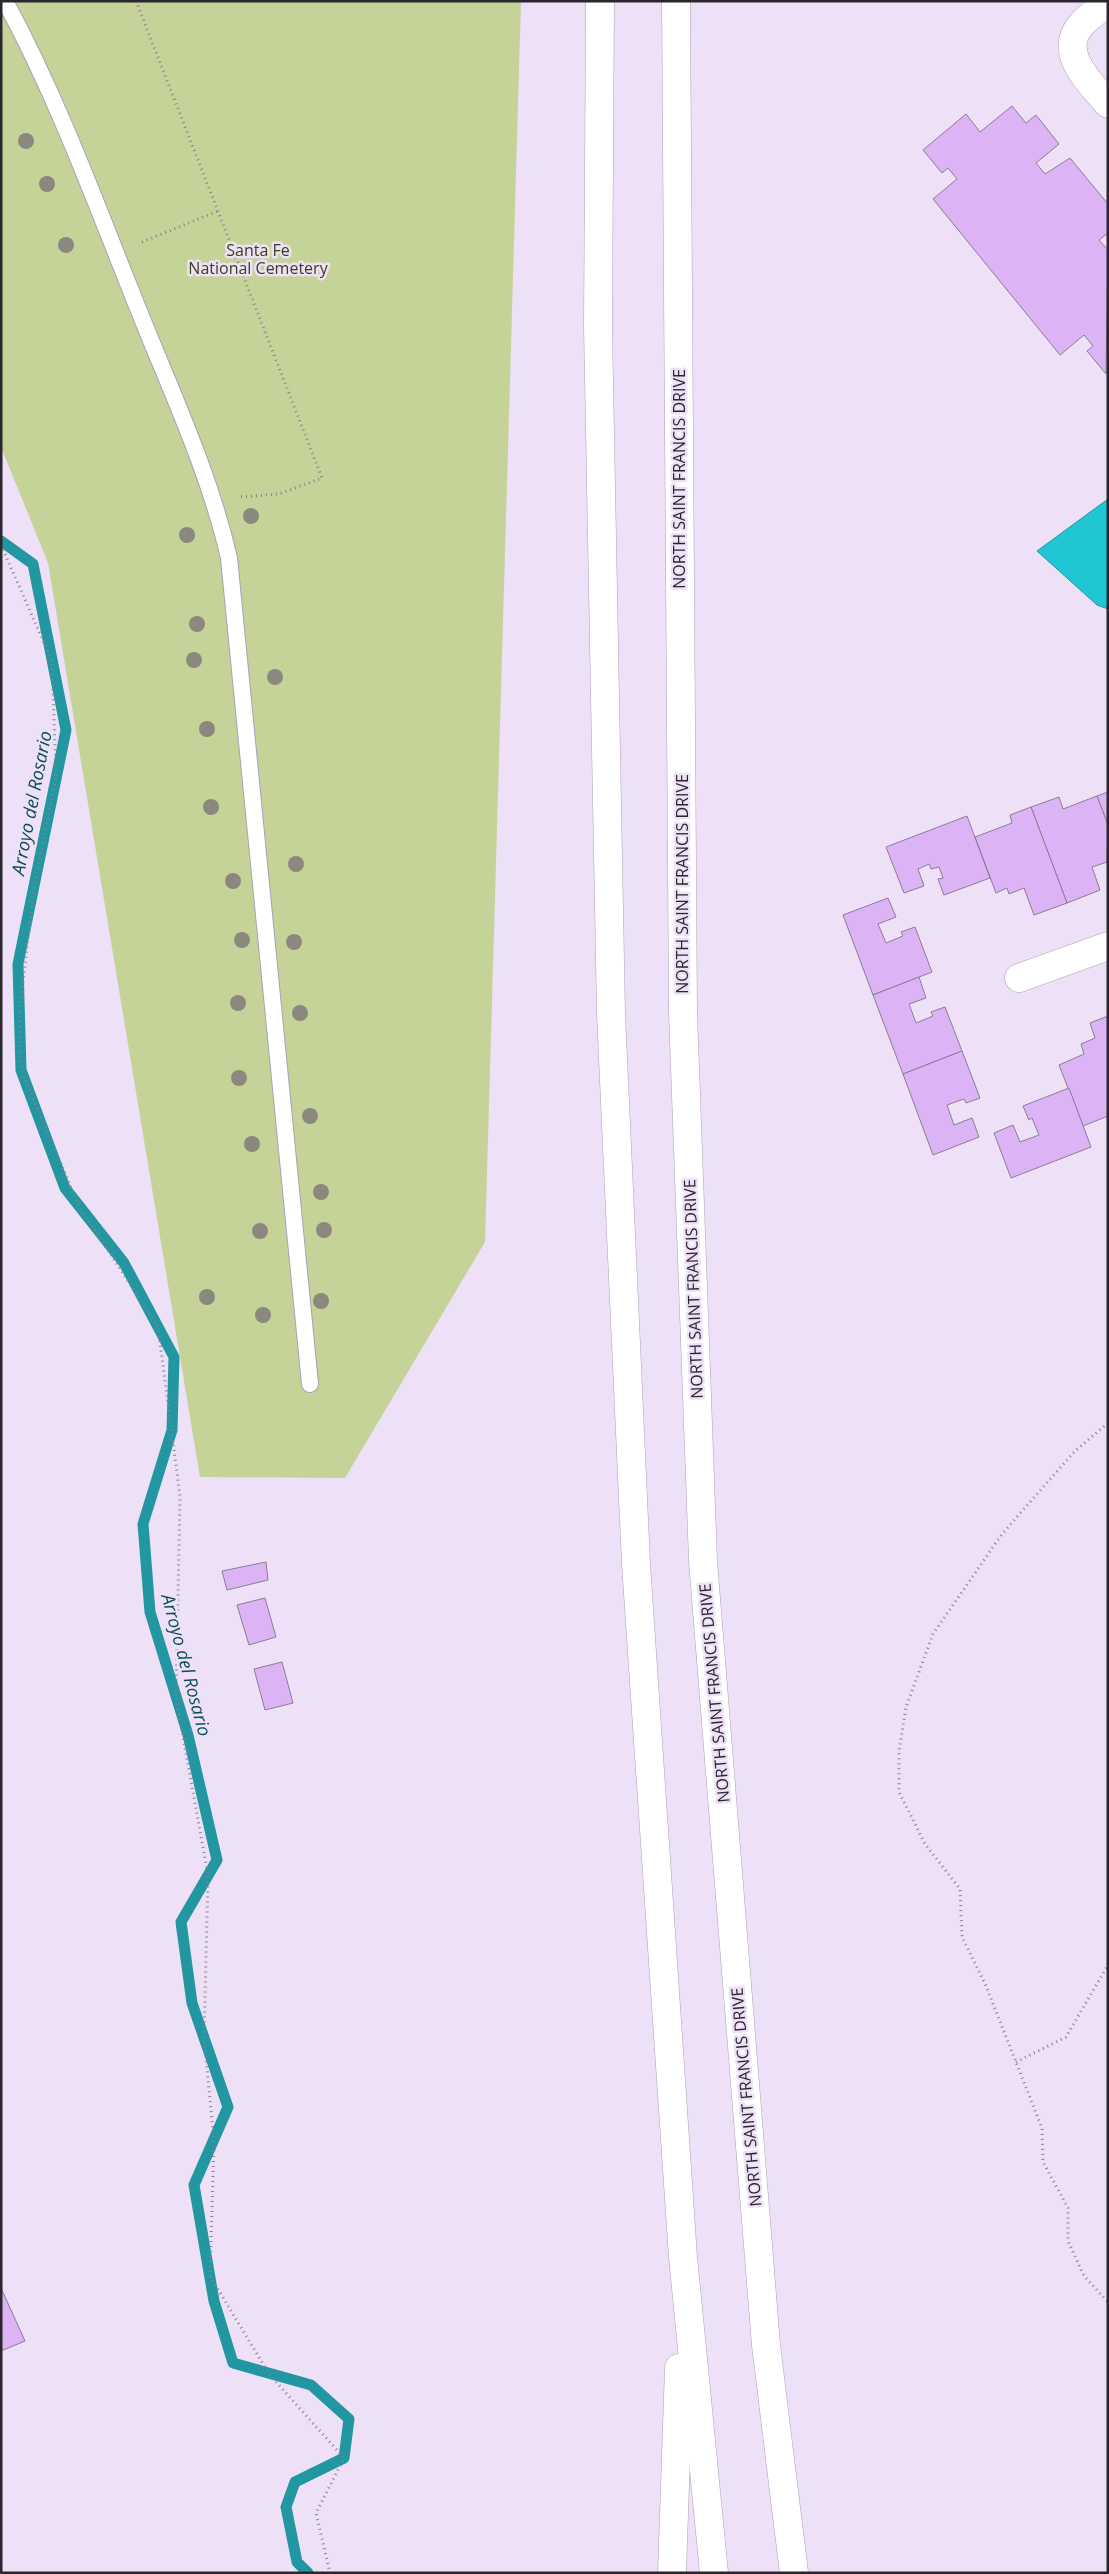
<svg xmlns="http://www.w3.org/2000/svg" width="1109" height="2574" viewBox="0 0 1109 2574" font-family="'Open Sans',sans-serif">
	<rect width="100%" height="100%" fill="#eee0f7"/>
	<path fill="#c5d398" d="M1 1H521L485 1242 345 1478 200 1477 48 563 1 447Z"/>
	<path fill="#1ec7d3" stroke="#2297a2" d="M1108 499V609L1097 605 1037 551Z"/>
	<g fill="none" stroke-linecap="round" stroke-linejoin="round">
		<path stroke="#2297a2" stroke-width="11" d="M1 541 33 564 66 730 18 964 21 1070 65 1188 124 1263 174 1357 172 1430 143 1524 150 1612 188 1735 217 1860 181 1922 192 2003 228 2107 194 2185 214 2301 233 2363 311 2385 349 2419 344 2458 295 2482 286 2507 297 2562 308 2573"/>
	</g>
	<g fill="#dcb4f6" stroke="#8a7d93">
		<path d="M1012 106 1026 123 1036 115 1059 144 1036 163 1045 174 1070 158 1108 204V233L1099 240 1108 250 1106 374 1087 351 1093 346 1084 335 1060 355 933 199 957 179 948 168 942 173 923 150 966 114 980 132Z"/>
		<path d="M1108 792V825L1097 796Z"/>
		<path d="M1097 796 1108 825 1107 862 1092 867 1100 890 1067 903 1031 807 1059 797 1063 809Z"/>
		<path d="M1031 807 1067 903 1034 915 1024 888 1009 894 1007 888 996 893 975 837 1012 823 1010 815Z"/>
		<path d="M967 816 990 878 944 895 938 879 943 878 939 867 931 869 929 864 918 869 924 886 904 893 886 847Z"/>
		<path d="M888 898 896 917 878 924 886 943 903 936 901 932 915 927 932 972 873 995 843 915Z"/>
		<path d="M919 977 926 998 909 1004 916 1023 933 1016 931 1012 945 1007 962 1051 903 1074 873 995Z"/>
		<path d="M1108 1016V1116L1083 1126 1059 1065 1084 1054 1081 1044 1095 1038 1090 1023Z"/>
		<path d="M962 1051 980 1098 966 1103 964 1099 947 1105 954 1125 972 1118 979 1137 933 1155 903 1074Z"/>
		<path d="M1069 1088 1091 1147 1011 1178 994 1133 1013 1125 1020 1142 1039 1135 1032 1118 1029 1120 1023 1106Z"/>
		<path d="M266 1562 268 1580 227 1590 222 1571Z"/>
		<path d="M265 1598 276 1637 249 1645 237 1605Z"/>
		<path d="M282 1662 293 1703 265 1710 254 1669Z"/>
		<path d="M1 2288 25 2341 1 2351Z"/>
	</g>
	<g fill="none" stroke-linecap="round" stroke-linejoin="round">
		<g stroke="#ada0b6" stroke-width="18">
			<path id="lane" d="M5 1C58 99 96 204 137 306 170 389 209 471 229 558L310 1384"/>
		</g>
		<g stroke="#ada0b6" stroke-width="29">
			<g id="street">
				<path d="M1108 3C1099 10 1088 16 1081 25 1057 53 1090 82 1108 104"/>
				<path d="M1019 978 1108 946"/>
			</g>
		</g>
		<g stroke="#ada0b6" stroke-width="29">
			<g id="highway">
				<path d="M600 1 598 327 611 1014 636 1564 683 2257 714 2573"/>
				<path d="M676 1 683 1013 703 1561 766 2345 794 2573"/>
				<path d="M672 2573 679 2368"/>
			</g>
		</g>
		<g stroke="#8b8191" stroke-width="3" stroke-dasharray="1 4" stroke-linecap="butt">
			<path d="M136 1 322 478 279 494 240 497"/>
			<path d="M142 242 218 211"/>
			<path d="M1 545 52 661 56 777 34 887 20 1009 21 1070 79 1206 158 1327 180 1496 176 1698 208 1875 204 2037 214 2141 210 2276 269 2374 344 2458 316 2513 330 2573"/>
			<path d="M1108 1423 1075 1451 1002 1534 933 1634 906 1707 899 1751V1792L925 1844 960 1889 962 1937 986 1986 1042 2128 1043 2162 1068 2208V2241L1084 2276 1108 2302"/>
			<path d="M1016 2062 1066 2037 1108 1965"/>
		</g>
		<use href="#lane" stroke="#fff" stroke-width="16"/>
		<use href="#street" stroke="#fff" stroke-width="28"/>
		<use href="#highway" stroke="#fff" stroke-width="28"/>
	</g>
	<g fill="#8b897d">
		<circle cx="26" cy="141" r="8"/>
		<circle cx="47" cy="184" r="8"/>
		<circle cx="66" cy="245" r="8"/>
		<circle cx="251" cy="516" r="8"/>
		<circle cx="187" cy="535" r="8"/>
		<circle cx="197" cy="624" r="8"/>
		<circle cx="194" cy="660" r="8"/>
		<circle cx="275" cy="677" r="8"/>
		<circle cx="207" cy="729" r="8"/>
		<circle cx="211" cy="807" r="8"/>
		<circle cx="296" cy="864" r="8"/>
		<circle cx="233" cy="881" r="8"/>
		<circle cx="242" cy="940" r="8"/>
		<circle cx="294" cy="942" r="8"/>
		<circle cx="238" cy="1003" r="8"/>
		<circle cx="300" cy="1013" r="8"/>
		<circle cx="239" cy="1078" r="8"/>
		<circle cx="310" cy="1116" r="8"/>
		<circle cx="252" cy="1144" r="8"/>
		<circle cx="321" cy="1192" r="8"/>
		<circle cx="324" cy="1230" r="8"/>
		<circle cx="260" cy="1231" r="8"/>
		<circle cx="207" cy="1297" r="8"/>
		<circle cx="321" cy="1301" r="8"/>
		<circle cx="263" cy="1315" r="8"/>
	</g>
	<g text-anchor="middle" stroke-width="5" stroke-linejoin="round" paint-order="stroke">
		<g font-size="16" fill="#3a4119" stroke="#eee0f7">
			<text x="258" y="256">Santa Fe<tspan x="258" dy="18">National Cemetery</tspan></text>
		</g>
		<g font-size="16" fill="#2b262e" stroke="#eee0f7">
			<text transform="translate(679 479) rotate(-90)" y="6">NORTH SAINT FRANCIS DRIVE</text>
			<text transform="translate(682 884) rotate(-90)" y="6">NORTH SAINT FRANCIS DRIVE</text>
			<text transform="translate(693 1289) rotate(-92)" y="6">NORTH SAINT FRANCIS DRIVE</text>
			<text transform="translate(714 1693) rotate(-95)" y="6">NORTH SAINT FRANCIS DRIVE</text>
			<text transform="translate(746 2097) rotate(-95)" y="6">NORTH SAINT FRANCIS DRIVE</text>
		</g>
		<g font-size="18" font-style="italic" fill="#0a4e53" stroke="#eee0f7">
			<text transform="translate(32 803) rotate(-79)" y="6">Arroyo del Rosario</text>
			<text transform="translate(186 1665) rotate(75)" y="6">Arroyo del Rosario</text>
		</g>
	</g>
	<rect width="1109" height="2574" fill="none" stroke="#2b262e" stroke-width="5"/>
</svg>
